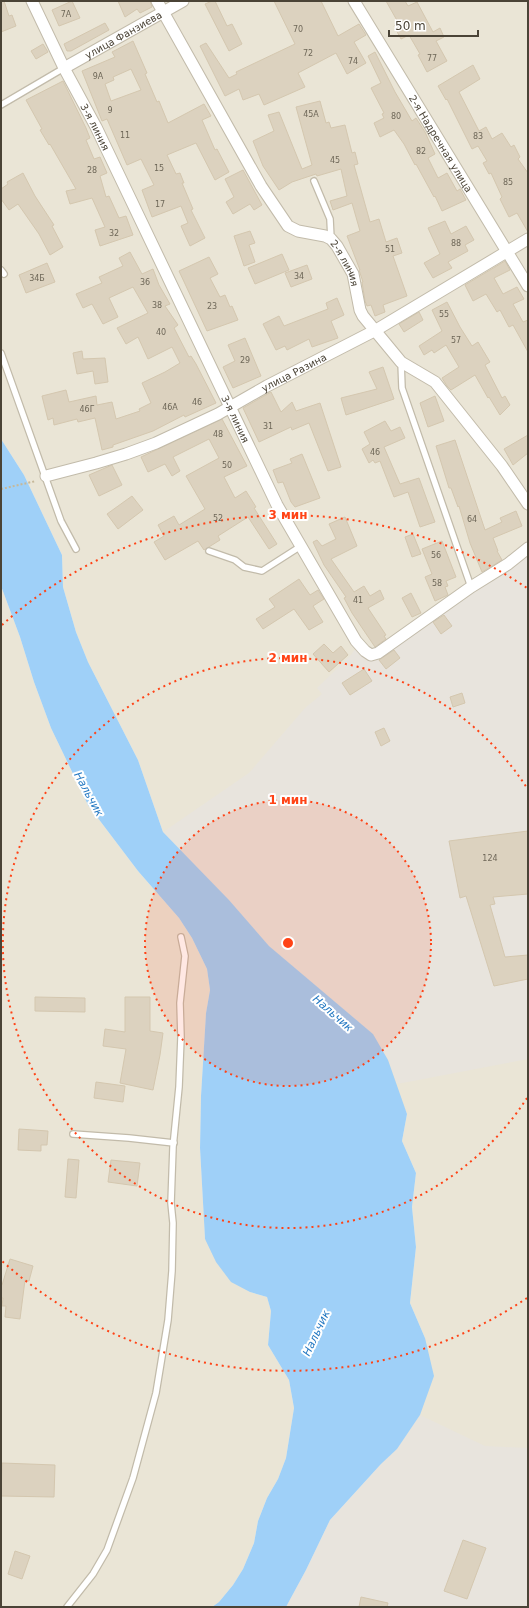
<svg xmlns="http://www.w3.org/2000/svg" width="529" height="1608" viewBox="0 0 529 1608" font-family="'DejaVu Sans',sans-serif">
	<rect width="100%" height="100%" fill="#f6f2e8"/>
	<g fill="#eae5d6">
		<path d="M1 1H528V1607H286L381 1464 397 1449 420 1415 425 1338 410 1303 416 1247 412 1207 416 1173 402 1141 407 1114 373 1034 269 946 229 900 163 832 138 760 88 662 76 632 63 587 62 555 24 475 1 439Z"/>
		<path d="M1 586 20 637 34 682 51 728 88 805 138 871 179 918 192 938 207 969 210 990 206 1013 201 1096 200 1148 205 1239 250 1292 267 1297 271 1311 268 1345 289 1380 294 1408 286 1458 278 1479 267 1498 258 1521 254 1543 243 1569 233 1585 219 1602 212 1607H1Z"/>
	</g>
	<g fill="#e8e4dd">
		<path d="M528 548V1059L397 1084 388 1060 373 1034 269 946 229 900 163 832 249 773 305 708 322 694 317 688 350 656 359 644 371 655Z"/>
		<path d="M420 1415 485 1446 528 1448V1607H286L306 1570 330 1520 381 1464 397 1449Z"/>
	</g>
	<path fill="#9fd0f8" d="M1 439 24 475 62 555 63 587 76 632 88 662 138 760 163 832 229 900 269 946 373 1034 388 1060 407 1114 402 1141 416 1173 412 1207 416 1247 410 1303 425 1338 434 1376 420 1415 397 1449 381 1464 330 1520 306 1570 286 1607H212L219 1602 233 1585 243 1569 254 1543 258 1521 267 1498 278 1479 286 1458 294 1408 289 1380 268 1345 271 1311 267 1297 250 1292 231 1282 216 1262 205 1239 200 1148 201 1096 206 1013 210 990 207 969 192 938 179 918 138 871 88 805 51 728 34 682 20 637 1 586Z"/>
	<g fill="#dcd2bf" stroke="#d4c7af" fill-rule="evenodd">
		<path d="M1 1H4L9 16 12 15 16 26 1 32Z"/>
		<path d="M72 1 80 18 59 26 52 10Z"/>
		<path d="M118 1H150L152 7 140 13 137 9 125 17Z"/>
		<path d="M212 1H215L227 26 232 24 242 44 229 51 205 4Z"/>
		<path d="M274 1H321L338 36 359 24 366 35 354 42 366 63 347 74 336 53 298 73 305 87 264 105 259 94 243 100 239 89 225 96 200 46 206 43 229 78 237 74 236 72 295 44Z"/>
		<path d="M386 1H405L408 6 417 2 433 32 440 28 444 37 436 41 447 61 427 72 418 55 420 54 409 35 401 39 394 26 399 24Z"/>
		<path d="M105 23 109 30 71 51H67L64 44Z"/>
		<path d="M133 41 147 73 145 74 157 102 159 101 168 123 204 104 211 116 202 120 215 150 217 149 229 172 215 180 196 143 167 155 176 174 180 173 184 183H182L193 209 191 210 205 238 190 246 181 226 188 223 181 206 152 217 142 190 154 185 141 159 127 165 107 119 102 121 82 71 115 57 112 52ZM131 69 141 90 111 101 105 84 114 80 113 77Z"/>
		<path d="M43 44 48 52 36 59 31 51Z"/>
		<path d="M375 52 395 92 412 121 416 118 425 132 435 154 428 158 438 178 447 173 457 191 460 189 466 200 442 211 435 196 434 197 416 164 415 165 404 144 394 130 380 137 374 123 384 118 382 114 384 113 371 88 381 83 368 56Z"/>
		<path d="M473 65 480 79 459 92 479 131 486 127 492 139 502 133 511 147 514 145 520 157 518 159 528 173V232L517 213 509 217 500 199 502 197 491 173 489 174 483 163 487 161 478 146 472 149 447 99 446 100 438 86Z"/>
		<path d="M63 81 86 128 90 138 86 140 94 159 100 157 107 173 100 176 106 197 109 196 119 218 126 216 133 235 100 246 95 230 105 227 92 198 70 204 66 191 76 189 50 144 49 145 40 130 42 129 26 100Z"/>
		<path d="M320 101 326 123 329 122 331 128 345 125 352 153 355 152 358 164 354 165 370 222 379 219 386 242 397 238 402 253 393 256 407 296 383 305 385 312 375 316 371 305 367 306 365 301 362 282H363L359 270H360L347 236 360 231 352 203 333 210 330 201 347 196 341 169 317 176 316 174 292 182 279 190 263 166 253 141 274 131 268 115 279 112 302 169 312 165 296 107Z"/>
		<path d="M243 170 262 205 254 210 250 204 233 214 226 202 234 197 225 179Z"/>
		<path d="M23 173 35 196 54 225 52 226 63 247 50 255 39 234 18 204 9 210 1 199V189L8 184 7 182Z"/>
		<path d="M445 221 451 234 466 226 474 240 465 245 468 251 448 262 452 268 433 278 424 263 440 254 428 228Z"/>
		<path d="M250 231 255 243 249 245 255 262 244 266 234 236Z"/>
		<path d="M130 252 142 274 153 269 159 285 170 304 165 306 178 325 174 328 189 357 191 356 196 364 216 403 185 417 184 415 153 431 113 445V447L102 450 95 418 78 422 77 419 54 425 53 418 48 420 42 396 66 390 69 402 96 396 97 405 112 402 116 419 140 411 139 409 151 403 142 383 165 372 180 363 172 347 148 359 138 337 126 344 117 328 148 313 133 287 109 298 118 317 103 324 92 304 83 308 76 294 102 283 99 277 123 266 119 258Z"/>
		<path d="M282 254 289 270 255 284 248 268Z"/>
		<path d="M209 257 218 274 210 278 220 297 225 295 230 307 232 306 238 320 207 331 179 271Z"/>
		<path d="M505 261 510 270 494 278 503 294 517 287 524 299 513 304 523 322 528 320V352L513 325 509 327 500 310 497 312 486 294 473 301 465 285Z"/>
		<path d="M47 263 55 282 26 293 19 275Z"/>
		<path d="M307 265 312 279 291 287 285 273Z"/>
		<path d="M337 298 344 315 331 321 338 338 312 347 309 339 287 350 285 346 276 350 263 324 279 316 284 326 328 309 326 303Z"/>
		<path d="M447 302 460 327 472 346 478 342 490 362 485 365 502 398 505 396 510 405 500 415 489 397 488 398 475 375 451 390 447 386 442 378 459 367 446 345 434 353 432 350 424 355 419 346 442 331 432 310Z"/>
		<path d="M419 312 423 320 404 332 399 324Z"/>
		<path d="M245 338 261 376 233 388 223 367 235 361 228 345Z"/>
		<path d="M82 351 83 359 105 358 108 382 95 384 93 371 77 374 73 353Z"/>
		<path d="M383 367 394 399 346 415 341 398 377 389 369 372Z"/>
		<path d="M271 392 281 412 292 402 296 411 320 403 341 467 328 471 309 423 292 430 291 427 259 442 243 408Z"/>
		<path d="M435 396 444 421 428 427 420 403Z"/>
		<path d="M222 419 247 466 224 477 235 498 246 491 256 507 254 508 277 544 269 549 248 517 218 536 220 540 204 550 198 541 165 560 154 542 164 536 158 525 174 516 179 525 205 509 186 476 219 458 209 439 173 457 180 471 172 476 165 464 148 472 141 457Z"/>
		<path d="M385 421 391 431 400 427 405 438 384 447 400 484 419 478 435 522 420 527 408 492 394 497 380 461 375 463 373 460 369 463 362 449 370 444 364 432Z"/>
		<path d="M528 435V453L513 465 504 449Z"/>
		<path d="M455 440 485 530 502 522 500 518 516 511 522 526 493 538 498 551H497L502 560 482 572 470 543 459 506 458 507 451 488H449L436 446Z"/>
		<path d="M302 454 320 498 295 507 291 502 283 482 278 483 273 470 292 463 290 459Z"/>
		<path d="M112 465 122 485 99 496 89 475Z"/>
		<path d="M132 496 143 510 118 529 107 514Z"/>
		<path d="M345 517 357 546 331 559 354 592 364 586 370 596 380 590 384 599 368 608 386 635 384 636 386 639 375 647 352 613 344 598 346 597 324 565 313 542 317 540 322 546 336 539 329 524Z"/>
		<path d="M413 534 421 554 412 557 405 537Z"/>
		<path d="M442 541 456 577 446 581 448 586 445 587 448 595 435 601 425 577 432 574 422 549Z"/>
		<path d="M299 579 310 595 318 590 324 599 313 606 323 622 309 630 294 609 263 629 256 619 275 607 269 599Z"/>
		<path d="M411 593 421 613 412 617 402 598Z"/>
		<path d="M444 615 452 626 441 634 433 622Z"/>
		<path d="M324 644 333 653 341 646 348 655 329 672 313 654Z"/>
		<path d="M394 650 400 658 386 669 379 660Z"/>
		<path d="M364 669 372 681 350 695 342 683Z"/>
		<path d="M462 693 465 703 453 707 450 697Z"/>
		<path d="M384 728 390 741 381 746 375 732Z"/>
		<path d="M528 831V894L493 897 495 904 490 905 505 957 528 955V979L494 986 466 896 460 898 449 841Z"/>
		<path d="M35 997 85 998V1012L35 1011Z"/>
		<path d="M125 997H150V1031L163 1033 160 1055 153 1090 120 1083 126 1049 103 1046 105 1029 125 1032Z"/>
		<path d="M96 1082 125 1086 123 1102 94 1098Z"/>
		<path d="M19 1129 48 1131 47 1145H41V1151L18 1150Z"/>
		<path d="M68 1159 79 1160 76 1198 65 1197Z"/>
		<path d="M111 1160 140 1163 137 1186 108 1182Z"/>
		<path d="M10 1259 33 1266 29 1281 25 1280 20 1319 5 1317 6 1306H2L3 1298H1V1285H2Z"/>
		<path d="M2 1463 55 1465 54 1497 1 1496Z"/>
		<path d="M463 1540 486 1548 467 1599 444 1591Z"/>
		<path d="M15 1551 30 1556 22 1579 8 1574Z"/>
		<path d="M361 1597 388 1603 387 1607H359Z"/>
	</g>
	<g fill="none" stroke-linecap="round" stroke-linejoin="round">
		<g stroke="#c2bbaa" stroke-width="8">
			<g id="service">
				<path d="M1 105 64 68"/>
				<path d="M314 181 330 219 331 239"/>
				<path d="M1 270 4 274"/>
				<path d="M1 353 61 521 76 549"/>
				<path d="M401 362 402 388 471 587"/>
				<path d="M209 551 235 560 244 567 262 571 301 546"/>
				<path d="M73 1134 129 1138 174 1143"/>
				<path d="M67 1607 93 1574 107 1550 133 1478 156 1393 168 1320 172 1271 173 1223 171 1203 173 1147 179 1087 181 1037 180 1003 185 956 181 937"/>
			</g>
		</g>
		<g stroke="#c2bbaa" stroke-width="13">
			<g id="minor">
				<path id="s1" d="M32 1 64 68 96 127 277 505 356 641 365 651 371 655 378 653 471 587 508 564 528 548"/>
				<path id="s2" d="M157 1 261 186 288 226 298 231 325 236 331 239 337 246 353 274 360 310 363 316 401 362 435 382 502 466 528 504"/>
				<path id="s3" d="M354 1 528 286"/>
				<path id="s4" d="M64 68 183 1"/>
				<path id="s5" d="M46 476 96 463 126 454 156 443 218 414 267 386 376 330 528 239"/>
			</g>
		</g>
		<path stroke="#c6b899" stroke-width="2" stroke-dasharray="2 2" stroke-linecap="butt" d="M1 489 36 481"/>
		<use href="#service" stroke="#fff" stroke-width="5.5"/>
		<use href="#minor" stroke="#fff" stroke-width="11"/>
	</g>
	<circle cx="288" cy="943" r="143" fill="#ff4316" fill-opacity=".12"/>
	<g fill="none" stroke="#ff4316" stroke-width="2" stroke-dasharray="2 4">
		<circle cx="288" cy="943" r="143"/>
		<path d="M527 1098A285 285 0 1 1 527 788"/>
		<path d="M527 1298A428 428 0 0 1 2 1261M2 625A428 428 0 0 1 527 588"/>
	</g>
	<g text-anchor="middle" stroke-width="4" stroke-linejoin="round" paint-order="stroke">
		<g font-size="8" fill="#6e6758">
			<text x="66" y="17">7А</text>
			<text x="298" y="32">70</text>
			<text x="308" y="56">72</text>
			<text x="432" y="61">77</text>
			<text x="353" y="64">74</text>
			<text x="98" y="79">9А</text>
			<text x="110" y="113">9</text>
			<text x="311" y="117">45А</text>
			<text x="396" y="119">80</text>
			<text x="125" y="138">11</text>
			<text x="478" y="139">83</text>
			<text x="421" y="154">82</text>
			<text x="335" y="163">45</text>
			<text x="159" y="171">15</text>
			<text x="92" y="173">28</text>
			<text x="508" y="185">85</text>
			<text x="160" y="207">17</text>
			<text x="114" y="236">32</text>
			<text x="456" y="246">88</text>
			<text x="390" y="252">51</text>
			<text x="299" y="279">34</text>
			<text x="37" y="281">34Б</text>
			<text x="145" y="285">36</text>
			<text x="157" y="308">38</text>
			<text x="212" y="309">23</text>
			<text x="444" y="317">55</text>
			<text x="161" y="335">40</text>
			<text x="456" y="343">57</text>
			<text x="245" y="363">29</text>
			<text x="197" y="405">46</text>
			<text x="170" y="410">46А</text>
			<text x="87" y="412">46Г</text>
			<text x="268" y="429">31</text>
			<text x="218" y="437">48</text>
			<text x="375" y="455">46</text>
			<text x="227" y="468">50</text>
			<text x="218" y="521">52</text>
			<text x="472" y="522">64</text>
			<text x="436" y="558">56</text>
			<text x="437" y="586">58</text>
			<text x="358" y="603">41</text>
			<text x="490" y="861">124</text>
		</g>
		<g font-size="10" fill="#4a4336" stroke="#fff">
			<text dy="4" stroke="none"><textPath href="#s4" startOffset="68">улица Фанзиева</textPath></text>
			<text dy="4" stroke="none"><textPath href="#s1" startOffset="141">3-я линия</textPath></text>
			<text dy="4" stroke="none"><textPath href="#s3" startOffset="167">2-я Надречная улица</textPath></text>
			<text dy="4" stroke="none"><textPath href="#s2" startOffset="334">2-я линия</textPath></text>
			<text dy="4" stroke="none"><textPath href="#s5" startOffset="270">улица Разина</textPath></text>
			<text dy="4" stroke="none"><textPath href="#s1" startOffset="465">3-я линия</textPath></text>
		</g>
		<g font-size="11" font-style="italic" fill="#2378c2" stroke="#fff">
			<text transform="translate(89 794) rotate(61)" y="4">Нальчик</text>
			<text transform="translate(333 1013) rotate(41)" y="4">Нальчик</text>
			<text transform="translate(316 1333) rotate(-65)" y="4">Нальчик</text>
		</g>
	</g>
	<circle cx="288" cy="943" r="6" fill="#ff4316" stroke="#fff" stroke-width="2"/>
	<g font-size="12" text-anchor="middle" font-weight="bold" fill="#ff4316" stroke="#fff" stroke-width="4" stroke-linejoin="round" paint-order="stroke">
		<text x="288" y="519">3 мин</text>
		<text x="288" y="662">2 мин</text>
		<text x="288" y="804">1 мин</text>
	</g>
	<rect width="529" height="1608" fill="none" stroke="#4a4336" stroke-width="4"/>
	<path d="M389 30v6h89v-6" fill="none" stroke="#4a4336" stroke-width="2"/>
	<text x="395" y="30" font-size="12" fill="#4a4336" stroke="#ffffff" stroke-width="3" paint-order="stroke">50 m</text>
</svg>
